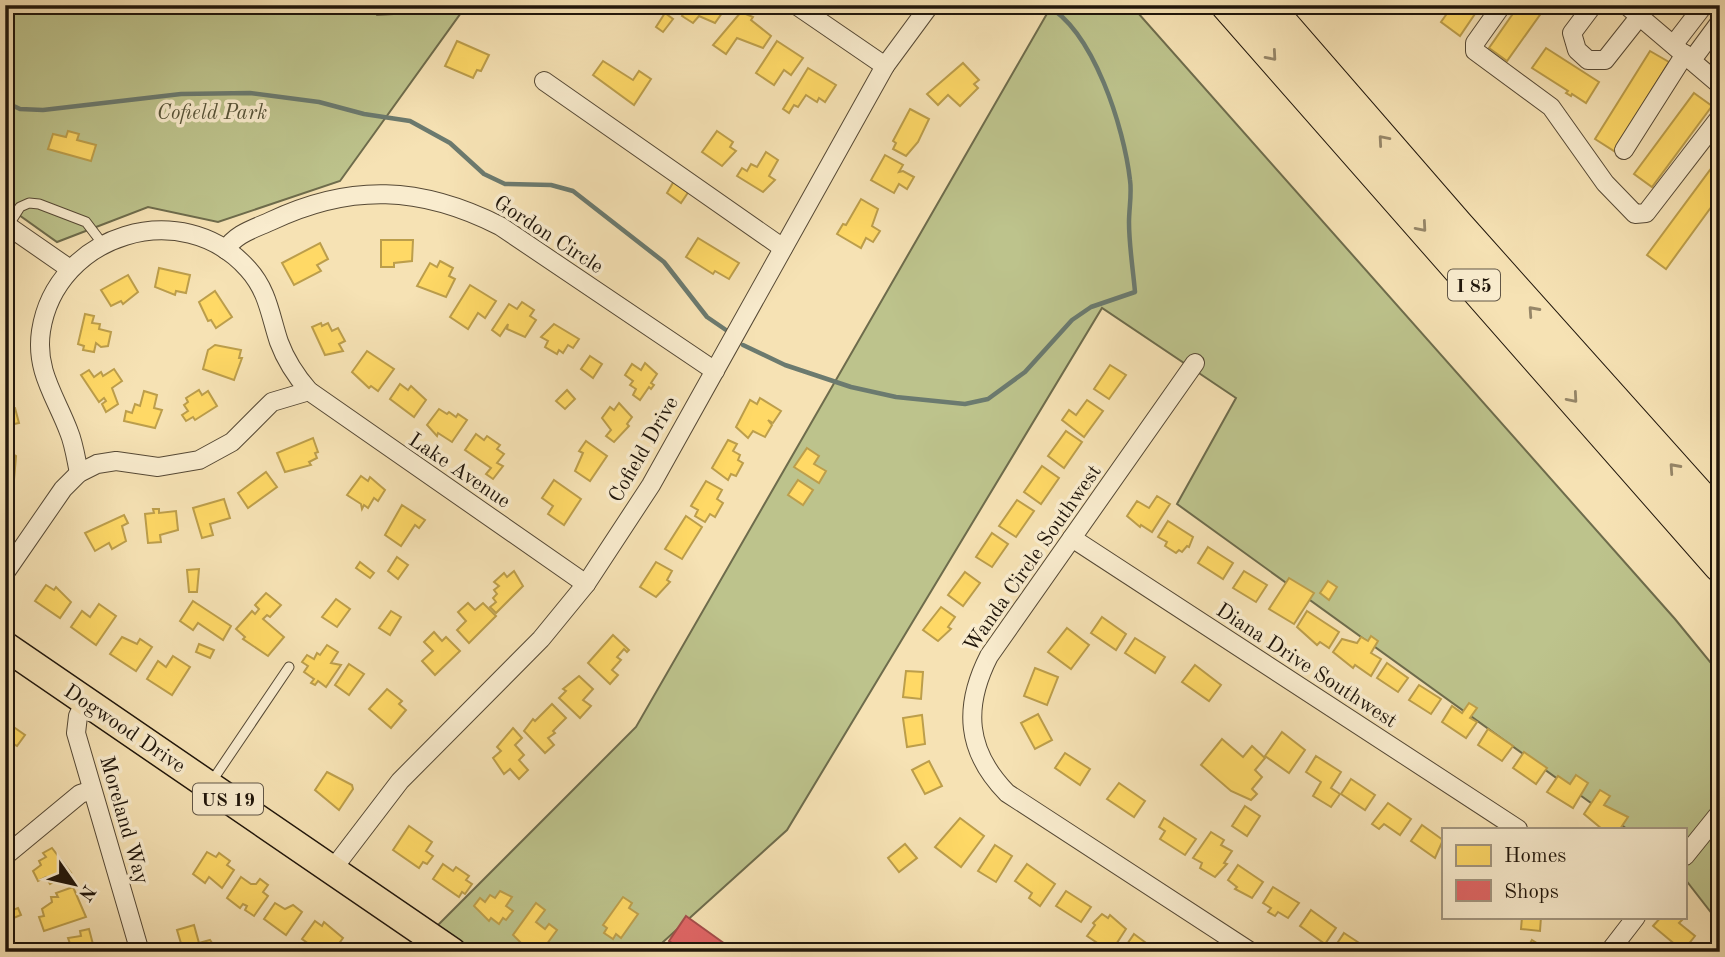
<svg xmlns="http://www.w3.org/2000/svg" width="1725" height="957" viewBox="0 0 1725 957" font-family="'Old Standard TT',serif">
	<rect width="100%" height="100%" fill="#f6e2b4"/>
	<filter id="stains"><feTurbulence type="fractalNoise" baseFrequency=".00286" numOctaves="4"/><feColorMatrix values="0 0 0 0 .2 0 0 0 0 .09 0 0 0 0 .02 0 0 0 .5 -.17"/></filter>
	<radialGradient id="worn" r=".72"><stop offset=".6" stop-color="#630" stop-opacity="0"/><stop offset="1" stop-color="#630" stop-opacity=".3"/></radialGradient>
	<g fill="#bdc38c" stroke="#6e6c4c" stroke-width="2">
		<path d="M5 5H371L377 15 463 10 340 181 218 222 148 207 57 242 5 205Z"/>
		<path d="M1052 5H1131L1675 619 1720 674V924L1685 879V829H1627L1177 504 1236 398 1102 308 787 830 652 952H425L416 947 636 727Z"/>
	</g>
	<g fill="#ffd966" stroke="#bc9e4b" stroke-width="2">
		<path d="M689 5H725L727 6 715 23 699 16 693 23 682 16Z"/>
		<path d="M1453 5H1481L1460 36 1441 22Z"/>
		<path d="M1519 5H1547L1507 61 1489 48Z"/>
		<path d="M741 12 753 17 751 20 771 36 763 48 737 38 726 54 713 45Z"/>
		<path d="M665 13 673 19 663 32 656 27Z"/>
		<path d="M457 41 489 55 481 71 477 70 473 78 445 66Z"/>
		<path d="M777 41 803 58 791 75 784 70 774 85 756 73Z"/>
		<path d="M1546 48 1599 82 1586 103 1572 94 1571 96 1566 93 1568 91 1532 68Z"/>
		<path d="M1650 51 1669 62 1614 151 1595 139Z"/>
		<path d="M603 61 633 80 639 71 651 79 634 105 593 75Z"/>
		<path d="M963 63 979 80 974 84 978 88 960 106 948 95 938 105 927 94Z"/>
		<path d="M808 68 836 85 825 102 819 98 817 102 806 95 798 107 794 105 789 113 783 109Z"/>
		<path d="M1694 93 1712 106 1652 187 1634 174Z"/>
		<path d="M910 109 929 119 918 142 906 156 893 149 896 143 893 141Z"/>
		<path d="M68 131 79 134 77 140 96 145 91 161 48 149 53 134 66 137Z"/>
		<path d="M717 131 733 142 730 147 736 151 722 166 702 152Z"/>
		<path d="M766 152 778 160 769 176 775 180 763 192 737 176 742 168 747 171 751 164 757 167Z"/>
		<path d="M885 155 903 165 899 172 903 171 914 177 907 189 899 184 894 193 871 180Z"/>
		<path d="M1710 170 1720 177V195L1666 269 1647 255Z"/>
		<path d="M674 181 689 191 681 203 667 193Z"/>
		<path d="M861 199 878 209 872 226 880 231 873 242 866 238 861 248 837 234 843 224 846 225Z"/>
		<path d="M698 238 739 263 729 279 715 271 713 274 686 257Z"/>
		<path d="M381 240H413L412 261 394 263V267H381Z"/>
		<path d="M320 243 328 259 317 265 321 271 294 285 282 263Z"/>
		<path d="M440 261 453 268 449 276 455 279 446 297 417 286 430 263 437 267Z"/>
		<path d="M159 268 190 275 186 293 176 291 175 295 155 287Z"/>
		<path d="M128 275 138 292 123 304 121 301 111 306 101 290Z"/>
		<path d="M470 285 496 301 485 318 478 313 468 329 450 317Z"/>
		<path d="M215 291 232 317 216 328 211 320 208 321 199 302Z"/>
		<path d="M522 302 534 310 530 316 536 320 525 337 507 329 508 324 500 336 492 330 509 304 517 309Z"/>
		<path d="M85 314 94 316 92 323 100 324 99 329 111 332 108 346 101 347 96 343 94 352 83 350 84 346 78 344Z"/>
		<path d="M321 323 322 326 328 323 332 331 338 328 345 341 339 344 343 351 325 355 312 327Z"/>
		<path d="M554 324 579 339 573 348 568 345 563 353 559 350 557 354 545 347 548 341 541 337Z"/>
		<path d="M215 345 241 350 239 358H242L234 380 203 369 208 350Z"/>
		<path d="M367 351 394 369 378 391 371 386 369 388 352 372Z"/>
		<path d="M590 356 602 364 593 378 581 369Z"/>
		<path d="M645 363 657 374 651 383 654 385 651 389 649 387 640 400 633 395 636 389 630 385 633 381 625 375 632 364 641 370Z"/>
		<path d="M1110 365 1126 375 1109 399 1094 389Z"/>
		<path d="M114 369 122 381 112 388 118 404 106 412 102 404 106 401 104 398 99 402 81 375 89 370 94 377 101 372 103 376Z"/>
		<path d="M400 384 408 390 411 386 426 400 414 417 390 399Z"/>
		<path d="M199 390 202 395 208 391 217 406 195 420 193 417 186 421 182 415 188 411 184 405 188 402 186 398Z"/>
		<path d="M567 390 575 399 565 409 556 401Z"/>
		<path d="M144 391 157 395 154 408 162 410 155 428 124 421 126 411 132 413 135 404 140 406Z"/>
		<path d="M760 398 781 411 773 423 768 420 772 425 765 437 753 431 748 438 736 427 750 400 757 404Z"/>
		<path d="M1087 400 1103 411 1084 437 1062 420 1069 410 1076 415Z"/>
		<path d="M619 403 632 417 627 424 629 426 614 442 606 436 611 430 602 418 610 407 614 410Z"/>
		<path d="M5 404 8 409 15 408 19 423 5 426Z"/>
		<path d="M439 409 447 414 449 412 456 417 458 414 467 420 452 442 438 433 437 436 427 425Z"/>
		<path d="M1066 431 1082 442 1064 468 1048 456Z"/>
		<path d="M476 434 484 440 487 436 500 445 497 449 504 454 497 463 503 466 493 479 486 474 491 468 465 450Z"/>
		<path d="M313 438 318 452 315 453 317 458 309 462 311 465 285 472 277 453Z"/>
		<path d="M728 440 737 444 733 451 740 455 738 460 743 463 736 476 731 474 728 480 712 468Z"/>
		<path d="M586 441 607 456 590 481 575 471 583 453 579 451Z"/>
		<path d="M807 448 819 456 814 464 826 471 819 483 794 467Z"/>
		<path d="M5 449 16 456 14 480 10 479 8 486 5 485Z"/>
		<path d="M1042 466 1059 478 1041 504 1024 492Z"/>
		<path d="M266 472 277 487 248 508 238 493Z"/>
		<path d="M361 476 368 481 370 477 385 490 378 501 374 498 368 508 364 505 362 509 361 504 347 495Z"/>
		<path d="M554 480 581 499 564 525 548 514 553 506 542 498Z"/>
		<path d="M798 480 813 490 803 505 788 495Z"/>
		<path d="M706 481 722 490 717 499 723 503 715 517 710 514 705 522 695 516 698 510 691 506Z"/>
		<path d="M1157 496 1170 504 1152 532 1141 525 1140 527 1127 516 1137 501 1149 508Z"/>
		<path d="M224 499 230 518 210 524 213 535 202 538 193 508Z"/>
		<path d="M1017 500 1034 511 1016 537 999 526Z"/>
		<path d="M402 505 425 520 419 528 415 525 401 546 385 535Z"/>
		<path d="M153 509H159V513L176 511 178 530 160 535 161 542 148 543 145 514 154 513Z"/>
		<path d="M124 515 128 523 122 526 126 541 112 549 109 543 95 551 85 533Z"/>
		<path d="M686 516 702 527 682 559 665 549Z"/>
		<path d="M1168 521 1193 537 1189 547 1187 546 1182 552 1179 550 1176 553 1165 546 1167 542 1158 537Z"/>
		<path d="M992 533 1008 544 992 567 976 557Z"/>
		<path d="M1208 547 1233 563 1223 579 1198 563Z"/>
		<path d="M397 557 408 565 398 579 388 571Z"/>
		<path d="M360 562 374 573 370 578 356 568Z"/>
		<path d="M656 562 672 571 667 580 670 582 656 597 640 587Z"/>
		<path d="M199 569 197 592H189L187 570Z"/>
		<path d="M514 571 523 586 496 613 490 607 496 602 493 598 497 594 494 590 499 586 494 582 504 573 507 577Z"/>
		<path d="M1244 571 1267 585 1256 602 1233 588Z"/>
		<path d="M965 572 980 583 963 606 948 595Z"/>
		<path d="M1289 578 1314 593 1294 624 1269 609Z"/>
		<path d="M1328 581 1337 587 1329 600 1320 593Z"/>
		<path d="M46 585 54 590 56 587 71 602 60 618 35 601Z"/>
		<path d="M266 593 281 605 270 617 267 615 263 619 284 637 268 656 243 639 245 637 236 629 252 611 255 614 259 609 255 605Z"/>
		<path d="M336 599 350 609 337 627 322 617Z"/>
		<path d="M193 601 231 626 223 640 198 623 193 630 180 621Z"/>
		<path d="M468 603 475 610 483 603 496 616 469 643 457 630 466 621 458 612Z"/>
		<path d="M99 604 116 616 96 645 71 627 82 611 90 617Z"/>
		<path d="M941 607 955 617 948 627 951 629 938 641 923 630Z"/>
		<path d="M391 611 401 617 390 635 379 628Z"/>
		<path d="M1307 611 1339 632 1329 648 1320 642 1317 645 1297 627Z"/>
		<path d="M1102 617 1126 634 1116 650 1091 633Z"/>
		<path d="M1067 628 1089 645 1071 669 1048 652Z"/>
		<path d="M434 632 442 641 446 637 460 651 435 675 422 661 433 651 424 642Z"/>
		<path d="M613 635 629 650 627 652 624 649 617 657 621 660 612 670 618 675 610 684 588 663Z"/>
		<path d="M1371 636 1378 641 1371 653 1381 659 1371 676 1355 665 1353 668 1333 652 1342 639 1357 643 1361 637 1368 641Z"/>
		<path d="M122 637 137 644 140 639 152 647 136 671 110 654Z"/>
		<path d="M1135 638 1165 657 1155 673 1125 653Z"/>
		<path d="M199 644 214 650 210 658 196 652Z"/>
		<path d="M327 645 338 652 331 663 341 665 326 687 318 681 315 685 311 683 314 679 304 672 308 666 302 662 307 655 314 659 317 653 320 655Z"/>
		<path d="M173 656 190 667 172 695 147 679 158 661 166 667Z"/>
		<path d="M1387 663 1408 678 1398 692 1377 678Z"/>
		<path d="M349 664 364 674 349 695 335 685Z"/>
		<path d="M1195 665 1221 685 1209 701 1182 682Z"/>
		<path d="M1035 668 1058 677 1047 705 1024 696Z"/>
		<path d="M906 671 923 672 921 699 903 697Z"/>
		<path d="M579 676 593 689 583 700 591 706 580 718 559 698 566 691 563 689Z"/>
		<path d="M1419 685 1441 699 1431 714 1409 700Z"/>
		<path d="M387 689 402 701 399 704 406 710 391 728 369 709Z"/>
		<path d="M1469 703 1477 708 1470 718 1477 722 1466 738 1442 722 1452 706 1462 713Z"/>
		<path d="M552 704 566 718 553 731 555 733 548 738 554 745 545 753 524 731 533 719 535 721Z"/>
		<path d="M1038 714 1052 740 1035 749 1021 723Z"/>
		<path d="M922 715 925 744 907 747 903 718Z"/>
		<path d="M5 721 25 735 17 746 5 740Z"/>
		<path d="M513 728 522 738 515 745 524 755 519 760 528 770 519 779 510 769 504 774 493 758 501 751 497 747Z"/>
		<path d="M1488 729 1513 746 1502 761 1478 745Z"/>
		<path d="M1282 732 1305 750 1289 773 1265 756Z"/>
		<path d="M1222 739 1243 757 1252 746 1265 758 1255 770 1262 777 1252 789 1257 794 1251 800 1231 791 1201 765Z"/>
		<path d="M1524 752 1547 768 1536 784 1513 768Z"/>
		<path d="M1065 753 1090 769 1080 785 1055 768Z"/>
		<path d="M1316 756 1341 772 1331 788 1340 794 1331 807 1313 796 1321 782 1306 772Z"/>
		<path d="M929 761 942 786 925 794 912 770Z"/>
		<path d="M327 772 352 785 353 789 339 810 315 790Z"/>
		<path d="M1576 775 1588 783 1573 808 1547 792 1558 776 1570 784Z"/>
		<path d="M1351 779 1375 795 1365 810 1341 794Z"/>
		<path d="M1119 783 1145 801 1134 817 1107 799Z"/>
		<path d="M1600 790 1610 796 1604 805 1628 817 1620 829H1602L1584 814Z"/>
		<path d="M1388 803 1411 819 1400 835 1384 824 1379 829 1372 824Z"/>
		<path d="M1245 806 1260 816 1247 836 1232 826Z"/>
		<path d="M960 818 984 836 961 867 935 847Z"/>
		<path d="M1164 818 1196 839 1185 855 1160 839 1165 831 1159 827Z"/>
		<path d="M1422 825 1443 840 1435 858 1411 841Z"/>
		<path d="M409 826 432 842 426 851 433 856 427 864 423 862 419 868 393 850Z"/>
		<path d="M1211 832 1224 840 1221 845 1232 851 1224 863 1227 864 1215 877 1200 868 1202 863 1193 858Z"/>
		<path d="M905 844 917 858 899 872 888 858Z"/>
		<path d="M995 845 1012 856 996 882 978 871Z"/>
		<path d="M52 848 71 873 50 884 46 877 38 881 33 871 41 865 39 861 46 857 43 853Z"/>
		<path d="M207 852 216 857 219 853 230 861 227 865 234 870 222 888 209 877 205 883 193 874Z"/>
		<path d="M443 864 453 871 456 867 469 876 466 880 472 884 465 894 462 892 459 897 433 879Z"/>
		<path d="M1027 864 1055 884 1040 906 1029 898 1032 893 1015 881Z"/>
		<path d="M1238 865 1263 882 1252 898 1235 889 1237 887 1228 880Z"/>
		<path d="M241 877 251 884H256L260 879 268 885 263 892 268 896 254 916 245 910 247 906 243 904 240 908 227 898Z"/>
		<path d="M73 887 86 917 44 931 39 917 44 916 42 909 52 902 51 897H58L56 893Z"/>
		<path d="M1273 887 1299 903 1288 918 1278 912 1275 916 1268 912 1271 908 1263 903Z"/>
		<path d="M500 891 512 897 506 906 513 911 506 920 503 918 499 924 491 918 489 921 474 906 480 898 485 902 490 895 495 898Z"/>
		<path d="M1066 891 1091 907 1081 922 1056 906Z"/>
		<path d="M623 897 632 903 629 908 638 914 621 938 616 934 613 939 604 933 607 928 603 925Z"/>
		<path d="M275 903 285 909 293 905 302 912 286 935 264 919Z"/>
		<path d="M536 903 545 910 536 922 545 929 549 924 557 930 541 952 531 945 528 950 513 935Z"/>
		<path d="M18 908 21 915 6 921 9 928 5 930V913Z"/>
		<path d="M1311 910 1336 928 1325 944 1300 926Z"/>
		<path d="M1102 914 1108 918 1110 915 1126 929 1111 952 1087 936 1095 925 1093 923Z"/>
		<path d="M1522 917H1541L1540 931 1521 929Z"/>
		<path d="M1661 917H1685L1679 923 1695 936 1683 951 1653 926Z"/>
		<path d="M315 921 322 926 324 922 343 938 333 952H320L302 939Z"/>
		<path d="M194 925 199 943 210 940 216 949 213 952 183 950 177 930Z"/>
		<path d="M89 929 95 952H73L68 938 81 936 80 931Z"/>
		<path d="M1344 933 1370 950 1369 952H1339L1334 948Z"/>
		<path d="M1134 934 1157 951 1156 952 1123 950Z"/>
		<path d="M1532 940 1548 950 1547 952H1525Z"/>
	</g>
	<path fill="#e06666" stroke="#a64e4b" stroke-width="2" d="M686 916 732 949 730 952H685L669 941Z"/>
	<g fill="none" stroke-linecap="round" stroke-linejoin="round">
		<g stroke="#6b7a6f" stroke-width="4.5">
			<path d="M5 102 20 109 43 110 181 94 250 93 319 102 364 114 410 121 450 143 484 174 505 184 551 185 573 191 664 262 707 317 726 330"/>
			<path d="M743 345 785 365 851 387 896 397 965 404 988 399 1025 372 1072 320 1091 307 1135 292C1133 269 1129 245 1129 222 1129 208 1132 194 1130 180 1124 128 1094 31 1046 5"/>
		</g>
		<g stroke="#564935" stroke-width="11">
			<g id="lane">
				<path d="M8 226 20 207 29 203 39 204 86 222 102 243"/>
				<path d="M212 781 289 667"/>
			</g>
		</g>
		<g stroke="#564935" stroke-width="20">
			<g id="street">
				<path d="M796 5 885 66"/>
				<path d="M1502 5 1475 43V51L1551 107 1605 183 1635 214 1646 213 1720 117"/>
				<path d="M1593 5 1572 33 1577 50 1588 60H1605L1639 17"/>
				<path d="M1626 5 1720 85"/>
				<path d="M1674 44 1704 5"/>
				<path d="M1692 60 1720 22"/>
				<path d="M544 81 783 248"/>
				<path d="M1624 150 1685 54"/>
				<path d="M5 224 70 269"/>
				<path d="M226 250C234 234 256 228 271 221 351 183 421 186 500 226L715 371"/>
				<path d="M1195 363 989 656C963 707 966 751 1007 793L1251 952"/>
				<path d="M79 473C76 459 74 444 69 432 56 397 35 371 41 331 56 234 182 195 248 269 268 291 270 315 279 342 286 361 296 376 309 391L586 584"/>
				<path d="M1072 538 1518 829"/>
				<path d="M5 573 63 489 79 473 97 464 116 461 158 467 199 460 232 442 272 402 309 391"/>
				<path d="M85 701 78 716 76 733 140 952"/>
				<path d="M5 856 80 794 92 790"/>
				<path d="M1685 856 1718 815"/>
				<path d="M332 870 400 781 541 639 586 584 651 485 885 66 930 5"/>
				<path d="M1609 952 1636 917"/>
			</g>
		</g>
		<g stroke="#20160b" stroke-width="31">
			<path id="primary" d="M5 646 452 952"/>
		</g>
		<g stroke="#20160b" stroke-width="34">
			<g id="highway">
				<path d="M1227 5 1720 566"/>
				<path d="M1266 5 1457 225 1720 519"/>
			</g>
		</g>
		<use href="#lane" stroke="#f9ecce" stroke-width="9"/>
		<use href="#street" stroke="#f9ecce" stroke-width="18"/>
		<use href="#primary" stroke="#f6e2b4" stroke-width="28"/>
		<use href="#highway" stroke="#f6e2b4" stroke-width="32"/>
	</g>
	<defs><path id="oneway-chevron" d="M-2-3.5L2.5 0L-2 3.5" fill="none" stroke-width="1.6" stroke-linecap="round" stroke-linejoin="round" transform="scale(1.75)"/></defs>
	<g stroke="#968668">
		<use href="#oneway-chevron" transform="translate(1272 56) rotate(49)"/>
		<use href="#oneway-chevron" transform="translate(1383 140) rotate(-131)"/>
		<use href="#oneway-chevron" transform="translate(1422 227) rotate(49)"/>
		<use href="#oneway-chevron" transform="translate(1533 311) rotate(-132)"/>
		<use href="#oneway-chevron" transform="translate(1573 398) rotate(49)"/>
		<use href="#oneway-chevron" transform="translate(1674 468) rotate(-132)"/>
	</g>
	<g text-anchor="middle" stroke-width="7" stroke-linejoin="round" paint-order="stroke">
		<g fill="#f9ecce" stroke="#615646" stroke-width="2">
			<rect x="1448" y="269.5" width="52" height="31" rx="5"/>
			<rect x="193" y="783.5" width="70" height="31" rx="5"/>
		</g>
		<g font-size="19" font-weight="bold" fill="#20160b">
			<text x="1474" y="292">I 85</text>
			<text x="228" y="806">US 19</text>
		</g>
		<g font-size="21" font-style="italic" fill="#575338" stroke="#f9ecce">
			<text x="212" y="119">Cofield Park</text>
		</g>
		<g font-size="21" fill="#20160b" stroke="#f9ecce">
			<text transform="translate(549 234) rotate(33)" y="7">Gordon Circle</text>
			<text transform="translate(643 449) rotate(-60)" y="7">Cofield Drive</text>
			<text transform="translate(460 470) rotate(34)" y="7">Lake Avenue</text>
			<text transform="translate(1032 558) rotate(-55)" y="7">Wanda Circle Southwest</text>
			<text transform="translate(1307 665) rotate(33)" y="7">Diana Drive Southwest</text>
			<text transform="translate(125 728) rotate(34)" y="7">Dogwood Drive</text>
			<text transform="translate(125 820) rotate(74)" y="7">Moreland Way</text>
		</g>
	</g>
	<rect width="1725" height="957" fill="none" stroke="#f6e2b4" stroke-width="28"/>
	<rect x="7" y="7" width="1711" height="943" fill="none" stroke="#20160b" stroke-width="3.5"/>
	<rect x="14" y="14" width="1697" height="929" fill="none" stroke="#20160b" stroke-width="2"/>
	<rect x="1442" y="828" width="245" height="91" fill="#f9ecce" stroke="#a29680" stroke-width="2"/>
	<rect x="1456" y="845" width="35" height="21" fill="#ffd966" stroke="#a29680" stroke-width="2"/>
	<text x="1504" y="862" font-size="21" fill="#20160b">Homes</text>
	<rect x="1456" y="880" width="35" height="21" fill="#e06666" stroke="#a29680" stroke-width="2"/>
	<text x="1504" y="898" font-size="21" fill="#20160b">Shops</text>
	<g transform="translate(74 884) rotate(124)" stroke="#f9ecce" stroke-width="5" paint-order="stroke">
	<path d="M0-5L12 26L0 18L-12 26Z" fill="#20160b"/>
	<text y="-10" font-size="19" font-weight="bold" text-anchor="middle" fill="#20160b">N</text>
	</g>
	<rect width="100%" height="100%" filter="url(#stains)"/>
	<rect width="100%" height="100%" fill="url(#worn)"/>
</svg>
